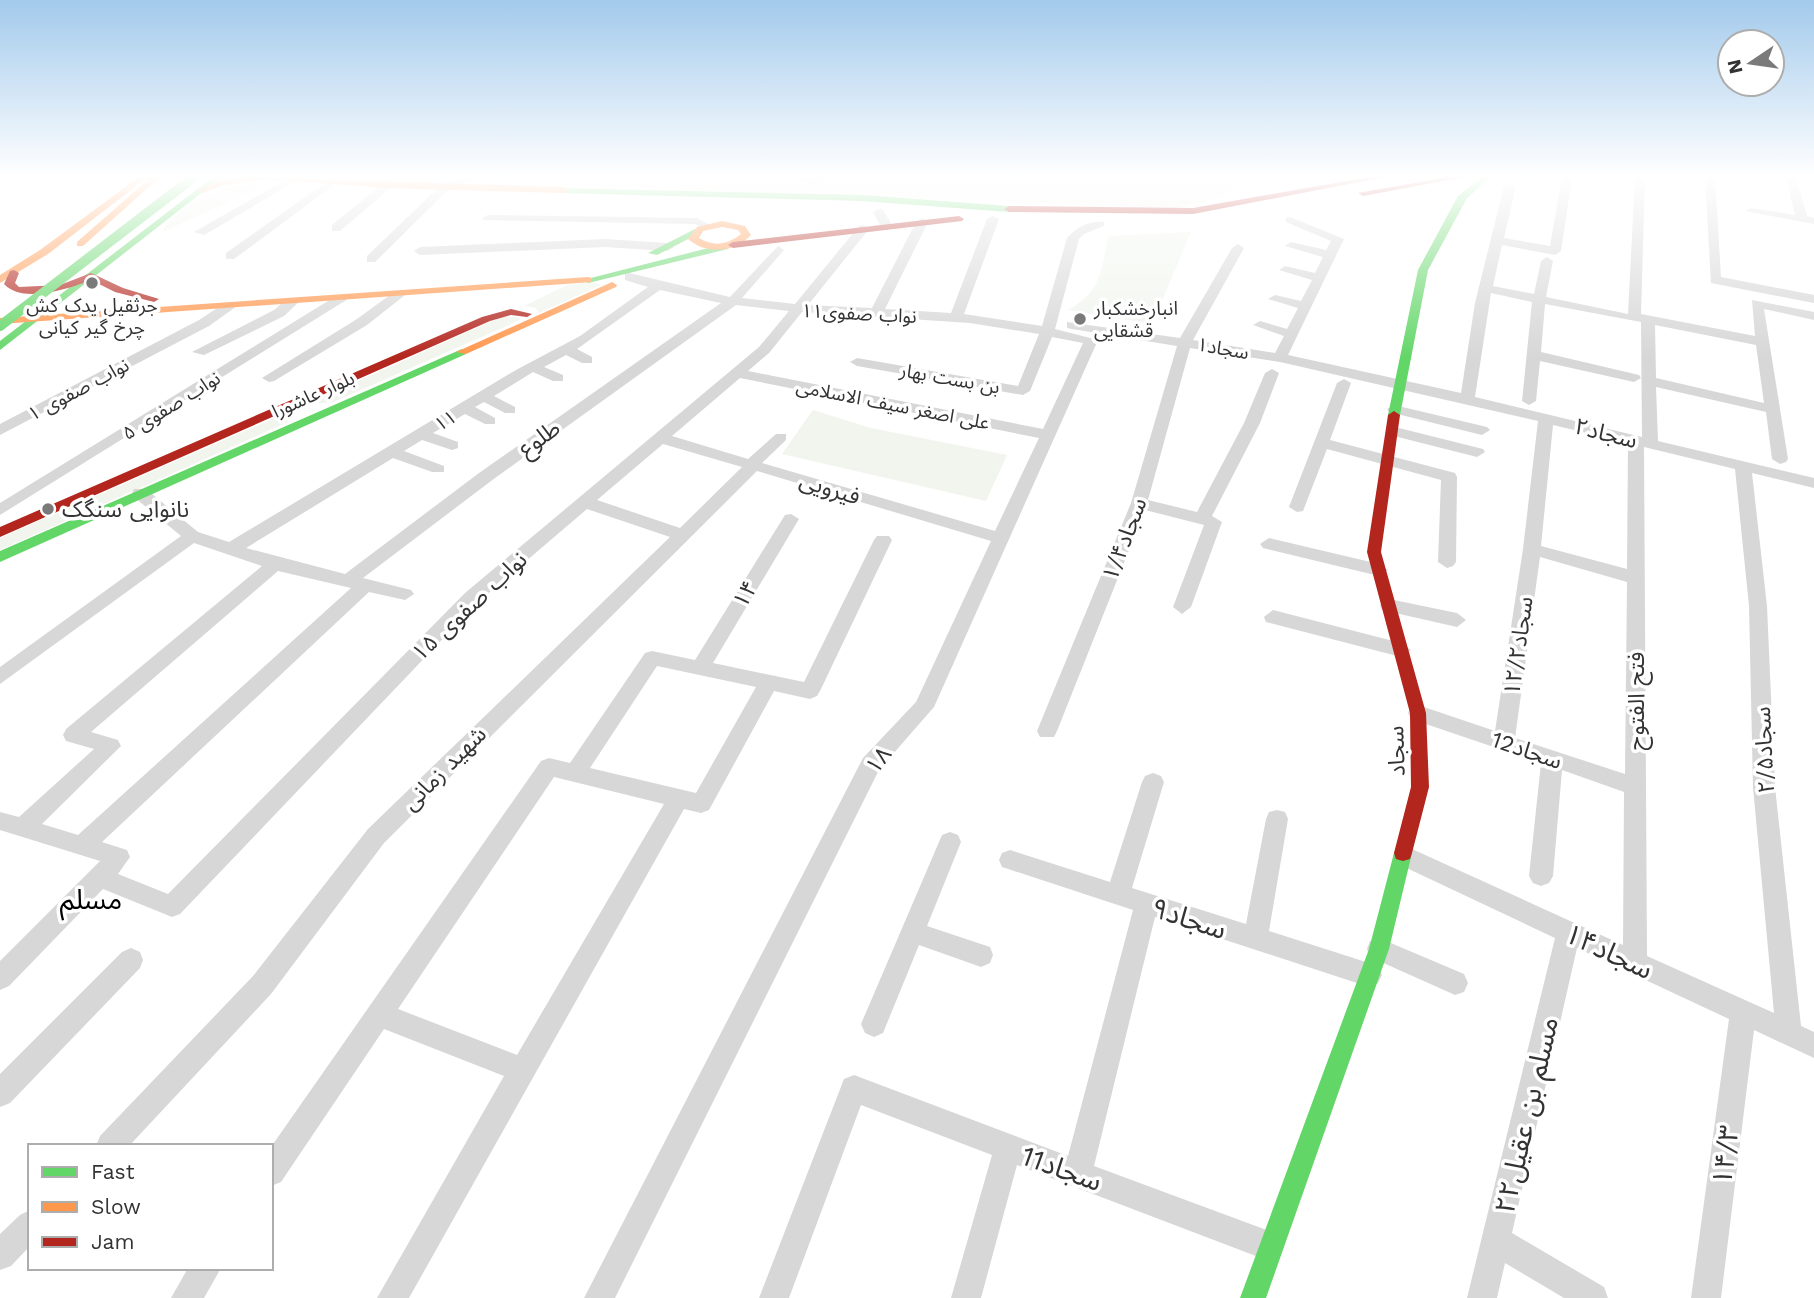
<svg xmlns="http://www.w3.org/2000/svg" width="1814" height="1298" viewBox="0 0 1814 1298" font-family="'Work Sans','Noto Sans Arabic',sans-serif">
	<rect width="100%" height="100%" fill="#fff"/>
	<g fill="#f1f5ed">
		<path d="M339 177H1248L1220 198 1176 208Z"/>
		<path d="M237 185 265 186 162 232C178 206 209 192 237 185Z"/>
		<path d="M1191 232 1152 324 1068 310C1102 290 1101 273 1108 236Z"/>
		<path d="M592 282 601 285 539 313 536 308 524 306 567 285Z"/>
		<path d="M501 317H519L520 320 331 403H319L318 399Z"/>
		<path d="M813 410 871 428 1007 455 986 501 782 454Z"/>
		<path d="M286 413 290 415 288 422 0 550V538Z"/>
	</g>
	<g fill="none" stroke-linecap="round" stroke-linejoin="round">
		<g fill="#d7d7d7" fill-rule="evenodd">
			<path d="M291 177 300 179 204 235 194 232Z"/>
			<path d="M465 177H480L450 188 375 262H367V256L442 184Z"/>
			<path d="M793 177H831L813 185Z"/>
			<path d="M1562 177H1572L1561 251 1555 255 1502 245 1493 286 1534 294 1541 261 1547 257 1553 261 1546 297 1628 314 1635 177H1645L1641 314 1755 336 1752 300 1814 312V320L1764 309 1788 459 1786 462 1780 464 1772 459 1766 412 1656 387 1658 441 1814 478V488L1752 473 1767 606 1775 787 1801 1026 1814 1032V1058L1754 1030 1721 1298H1691L1729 1019 1577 948 1512 1233 1604 1287 1608 1298H1564L1505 1263 1497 1298H1467L1555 938 1396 863 1393 856 1396 849 1404 846 1412 849 1623 945 1624 792 1562 770 1553 876 1549 883 1541 886 1533 883 1529 876 1541 763 1411 719 1408 713 1411 707 1418 705 1495 731 1523 549 1538 421 1280 362 1190 348 1148 500 1197 512 1244 423 1265 373 1272 369 1279 373 1260 423 1212 516 1222 522 1191 607 1182 614 1173 607 1204 525 1145 510 1057 731 1054 737H1040L1037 731 1131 503 1177 346 1072 329 1067 328V322L1180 338 1232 248 1238 244 1244 248 1193 340 1275 353 1284 336 1253 325 1260 321 1287 329 1298 308 1268 299 1275 295 1301 301 1312 280 1279 270 1285 266 1315 273 1323 257 1285 246 1291 242 1326 250 1331 241 1286 222V218L1290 217 1344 239 1288 355 1461 393 1475 303 1504 186 1510 183 1516 186 1504 238 1550 246ZM1491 293 1532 302 1522 401 1529 405 1536 401 1540 361 1634 382 1641 378 1639 375 1541 352 1545 304 1641 322 1642 437 1475 397ZM1655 325 1756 345 1764 403 1656 378ZM1553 425 1628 443 1627 569 1541 546ZM1644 447 1735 469 1749 606 1753 787 1774 1013 1647 956ZM1540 557 1627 582 1625 774 1515 738Z"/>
			<path d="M1705 177H1715L1721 277 1814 295V303L1711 283Z"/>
			<path d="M1786 177H1796L1807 216 1814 218V224L1745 211 1751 208 1795 215Z"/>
			<path d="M329 180 338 182 234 259H226V253Z"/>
			<path d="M384 183 394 185 340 231H332V225Z"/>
			<path d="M879 209 883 210 892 225 890 227 880 225 873 212Z"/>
			<path d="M488 215 697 218 712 226 706 230 695 224 484 220 482 218Z"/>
			<path d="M993 216 999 219 964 314 1042 326 1067 238C1076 227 1090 220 1104 222V226L1084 234 1079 239 1055 329 1098 340 934 707 879 770 615 1298H584L863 758 916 702 991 541 757 471 384 843 271 994 129 1146H96L100 1136 253 976 368 829 670 537 587 509 477 603 180 914 172 917 103 889 9 986 0 990V961L100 861 0 830V812L19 817 94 749 66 741 63 735 66 729 262 566 194 543 0 684V667L181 536 134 497 132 493 134 489H146L198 532 229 542 516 370 580 336 648 287 625 280V274L629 273 730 297 778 246 784 250 742 298 795 304 859 226 863 225 869 229 808 305 872 308 916 222 922 218 928 222 885 309 951 313 987 219ZM660 290 721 303 479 473 345 574 246 548 393 458 432 472H444V466L404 451 422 440 452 450 458 448V442L433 433 465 414 485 424H495V418L475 407 484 402 505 413H515V407L494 396 533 372 553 381H563V375L544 367 566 355 582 363H592V357L577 349ZM736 305 789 311 759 347 465 593 168 894 118 874 130 857 127 850 102 842 369 592 405 600 414 594 411 590 363 578 491 481ZM802 312 970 323 1039 334 1018 386 857 358 850 362 857 366 1023 395 1030 391 1052 337 1083 343 1043 429 748 371 769 353ZM740 378 1039 438 995 531 762 463 786 440V434H776L748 459 672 436ZM663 444 742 467 680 528 597 500ZM278 571 351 588 78 835 42 824 121 746 118 740 91 732Z"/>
			<path d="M605 239 668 243 674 247 668 251 605 247 420 255 414 251 420 247Z"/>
			<path d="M394 292 405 295 367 325 274 381 269 382 262 378 357 319Z"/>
			<path d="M336 296 348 299 0 515V503Z"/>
			<path d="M287 299 299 302 284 316 204 355 192 352 274 310Z"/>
			<path d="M225 303 237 306 209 326 0 435V424L199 320Z"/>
			<path d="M1344 379 1351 383 1330 440 1455 473 1457 477 1456 562 1453 566 1447 568 1438 562 1441 480 1327 449 1303 511 1297 512 1289 507 1337 383Z"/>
			<path d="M1394 405 1487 427 1490 430 1482 435 1389 412 1387 409Z"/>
			<path d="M1391 426 1483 449 1485 452 1477 457 1386 434V428Z"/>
			<path d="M791 514 799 519 713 663 804 682 874 540 877 536H889L892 540 820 691 817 696 810 699 774 691 709 810 701 813 684 809 409 1298H377L504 1076 384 1029 281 1182 271 1186V1147L541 761 549 758 570 763 645 653 652 651 695 660 785 515ZM657 666 756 687 696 793 590 768ZM554 777 664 804 517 1055 398 1009Z"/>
			<path d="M1269 538 1379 564 1388 570 1379 576 1263 548 1260 544Z"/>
			<path d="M1389 599 1457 613 1466 620 1457 627 1382 610 1380 605Z"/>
			<path d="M1273 610 1401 643 1411 650 1401 657 1266 622 1264 617Z"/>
			<path d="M1153 773 1161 776 1164 782 1132 888 1246 924 1266 819 1269 812 1277 810 1285 812 1288 819 1269 931 1369 963 1378 967 1382 975 1378 983 1369 987 1155 917 1094 1166 1280 1235 1284 1246 1280 1257 1269 1261 1017 1165 981 1298H951L992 1155 861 1105 789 1298H759L844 1079 854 1075 1068 1156 1133 910 1002 867 999 860 1002 853 1010 850 1110 882 1142 782 1145 776Z"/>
			<path d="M950 832 958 835 961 842 927 926 990 947 993 955 990 963 981 967 919 945 883 1033 874 1037 865 1033 861 1024 942 835Z"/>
			<path d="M1379 938 1464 974 1468 983 1464 992 1455 995 1370 957 1367 949 1370 941Z"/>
			<path d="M131 948 140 952 143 960 140 968 10 1103 0 1107V1074L122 952Z"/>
			<path d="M30 1210V1246L11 1266 0 1270V1234L20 1215Z"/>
			<path d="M188 1268H221L204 1298H171Z"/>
		</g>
		<g fill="#63d668" fill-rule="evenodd">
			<path d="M213 177H222L0 350V341Z"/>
			<path d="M1482 177H1491L1467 198 1428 270 1400 415 1398 418H1390L1388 415 1418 270 1458 196Z"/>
			<path d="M560 188 862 195 1009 206 1014 209 1009 212 862 201 563 193 558 190Z"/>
			<path d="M695 229 698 230V234L657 255 648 253Z"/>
			<path d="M724 244 729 247 728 249 588 283 583 280Z"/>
			<path d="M462 349 466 350V354L0 562V551Z"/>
			<path d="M1403 845 1410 847 1412 853 1389 949 1266 1298H1240L1369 949 1394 853 1396 847Z"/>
		</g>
		<g fill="#ff974d" fill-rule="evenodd">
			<path d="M139 177H148L48 254 0 283V275L40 250Z"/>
			<path d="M151 177H160L83 246H77V242Z"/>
			<path d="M249 177 563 187 568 190 563 193 388 188 266 179 224 185 203 193 198 190 219 181Z"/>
			<path d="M722 221 745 226 751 235C734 253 707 255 688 239L697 227ZM722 227 738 230 741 234C727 245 714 247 699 238L703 231Z"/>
			<path d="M588 277 592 278V282L0 324V318Z"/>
			<path d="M612 282 617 285 616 287 466 354 456 352Z"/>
		</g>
		<g fill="#b3261e" fill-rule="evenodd">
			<path d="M1369 177H1385L1193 214 1009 212 1004 209 1009 206 1193 208Z"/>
			<path d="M1447 177H1465L1363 196 1358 193Z"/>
			<path d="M959 216 964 219 962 221 733 248 728 245 733 242Z"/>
			<path d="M14 270 19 273 15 283 19 287 60 285 91 273 123 288 159 299 154 302 115 292 91 280C69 289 22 304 4 284L10 271Z"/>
			<path d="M511 309 532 314 527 317 511 315 490 321 0 537V527L482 317Z"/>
			<path d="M1394 411 1400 415 1381 552 1426 713 1429 787 1412 853 1410 859 1403 861 1396 859 1394 853 1411 787 1410 713 1367 552 1388 415Z"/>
		</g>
		<path stroke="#63d668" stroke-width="10" d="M0 326 194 177"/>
	</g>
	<linearGradient id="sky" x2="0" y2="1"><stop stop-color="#a3caec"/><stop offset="0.49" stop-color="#fff"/><stop offset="1" stop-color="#fff" stop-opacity="0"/></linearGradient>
	<rect width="1814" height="358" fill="url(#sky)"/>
	<g fill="#7a7a7a" stroke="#fff" stroke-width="2.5">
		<circle cx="92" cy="283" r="7"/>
		<circle cx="1080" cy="319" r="7"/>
		<circle cx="48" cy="509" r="7"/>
	</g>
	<g text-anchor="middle" stroke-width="7" stroke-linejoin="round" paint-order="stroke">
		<g font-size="19" fill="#333" stroke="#fff">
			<text x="92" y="312">جرثقیل یدک کش<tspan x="92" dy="22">چرخ گیر کیانی</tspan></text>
			<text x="1094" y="315" text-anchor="start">انبارخشکبار<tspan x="1094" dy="22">قشقایی</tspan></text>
		</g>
		<g font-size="19" fill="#333" stroke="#fff">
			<text transform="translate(859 313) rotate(3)" y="7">۱۱نواب صفوی</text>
			<text transform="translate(1223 348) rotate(10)" y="7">۱سجاد</text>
			<text transform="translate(950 378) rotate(10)" y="7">بن بست بهار</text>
			<text transform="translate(78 389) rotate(-28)" y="7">نواب صفوی ۱</text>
			<text transform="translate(313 394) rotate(-24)" y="7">بلوار عاشورا</text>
			<text transform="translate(893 404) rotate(11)" y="7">علی اصغر سیف الاسلامی</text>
			<text transform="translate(171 405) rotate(-32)" y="7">نواب صفوی ۵</text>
			<text transform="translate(445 420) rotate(-32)" y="7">۱۱</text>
		</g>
		<g font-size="23" fill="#333" stroke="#fff">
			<text transform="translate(1606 433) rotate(14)" y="8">۲سجاد</text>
			<text transform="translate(539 438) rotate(-35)" y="8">طلوع</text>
			<text transform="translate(830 488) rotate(17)" y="8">فیرویی</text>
			<text transform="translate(1124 539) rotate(-69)" y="8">۱/۴سجاد</text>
			<text transform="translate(745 594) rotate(-59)" y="8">۱۴</text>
			<text transform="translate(469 606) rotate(-43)" y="8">نواب صفوی ۱۵</text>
			<text transform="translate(1518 646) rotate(-82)" y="8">۱۲/۲سجاد</text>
			<text transform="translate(1636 701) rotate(-90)" y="8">فتح الفتوح</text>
			<text transform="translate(1527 750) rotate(19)" y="8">12سجاد</text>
			<text transform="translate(1764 750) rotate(-93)" y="8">۲/۵سجاد</text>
			<text transform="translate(1396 751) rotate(-92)" y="8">سجاد</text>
			<text transform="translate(878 760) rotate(-53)" y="8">۱۸</text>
			<text transform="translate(444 768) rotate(-45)" y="8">شهید زمانی</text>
		</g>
		<g font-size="23" fill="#333" stroke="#fff" text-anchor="start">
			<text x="62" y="517">نانوایی سنگک</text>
		</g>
		<g font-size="28" fill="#000" stroke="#fff">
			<text x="91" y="909">مسلم</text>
		</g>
		<g font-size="28" fill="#333" stroke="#fff">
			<text transform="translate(1189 918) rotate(18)" y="10">۹سجاد</text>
			<text transform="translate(1609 951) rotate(25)" y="10">۱۴سجاد</text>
			<text transform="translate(1526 1115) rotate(-77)" y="10">مسلم بن عقیل۲۲</text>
			<text transform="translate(1725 1155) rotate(-82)" y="10">۱۴/۳</text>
			<text transform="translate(1062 1168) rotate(20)" y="10">11سجاد</text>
		</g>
	</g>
	<rect x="28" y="1144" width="245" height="126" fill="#ffffff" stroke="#adadad" stroke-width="2"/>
	<rect x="42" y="1167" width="35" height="10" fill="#63d668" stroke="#adadad" stroke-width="2"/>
	<text x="91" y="1179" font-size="21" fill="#333333">Fast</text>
	<rect x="42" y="1202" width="35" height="10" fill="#ff974d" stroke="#adadad" stroke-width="2"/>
	<text x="91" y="1214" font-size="21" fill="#333333">Slow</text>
	<rect x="42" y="1237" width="35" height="10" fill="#b3261e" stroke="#adadad" stroke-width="2"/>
	<text x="91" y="1249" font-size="21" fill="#333333">Jam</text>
	<g transform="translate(1751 63) rotate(257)"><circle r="33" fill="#ffffff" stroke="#adadad" stroke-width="2"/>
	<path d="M0-5L12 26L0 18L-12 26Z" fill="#7a7a7a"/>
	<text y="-10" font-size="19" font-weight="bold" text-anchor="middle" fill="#333333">N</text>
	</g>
</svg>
